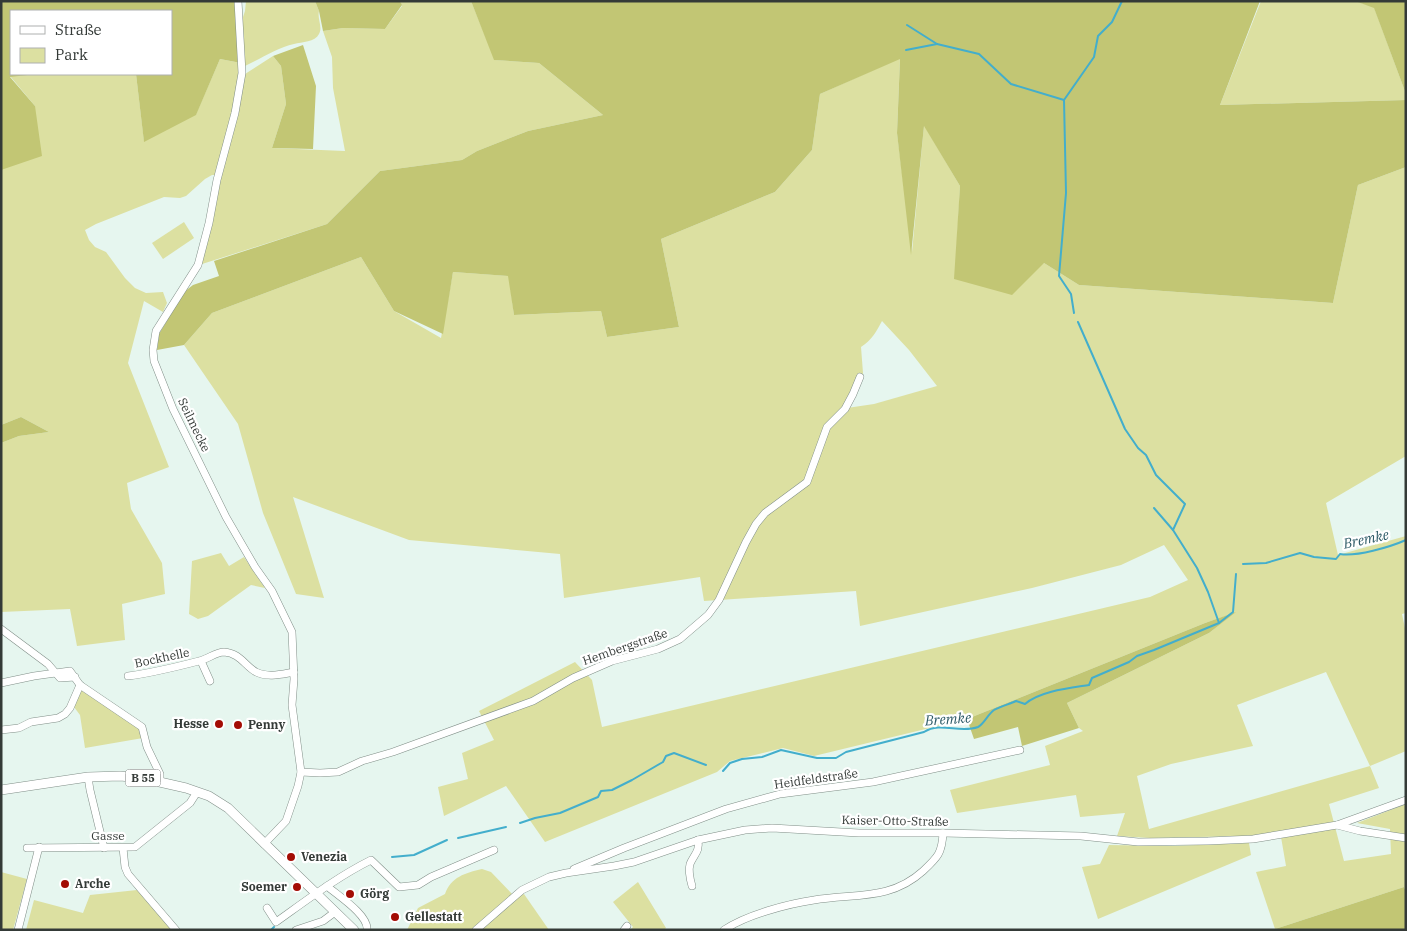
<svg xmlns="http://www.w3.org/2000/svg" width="1407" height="931" viewBox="0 0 1407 931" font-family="'IBM Plex Serif',serif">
	<rect width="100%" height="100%" fill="#e6f6ef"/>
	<g fill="#dce0a1" fill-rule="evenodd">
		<path d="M246 1H315L319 11C317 19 323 27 319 34 315 42 302 42 294 44 277 48 260 59 243 67L242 20 245 11Z"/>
		<path d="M400 1H471L495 60 539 63 603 115 528 131 477 151 462 160 380 171 327 224 199 265 216 175H212L205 179 186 196 180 198 164 197 96 224 85 230 89 240 95 247 106 252 125 278 135 288 146 293 163 292 167 303 163 312 144 301 128 363 169 467 127 483 131 509 162 563 165 594 122 604 125 640 77 646 70 609 1 612V443L19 436 49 432 21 417 1 425V170L35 106 10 76 36 74H136L144 141 196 114 220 59 241 63 245 74 273 56 281 66 286 104 272 148 345 151 333 88 332 57 323 31 343 28 385 29 402 6Z"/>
		<path d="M1261 1H1355L1374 7 1406 94V100L1220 105Z"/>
		<path d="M900 58 897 133 912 252 924 125 960 186 955 279 1044 263 1079 285 1333 303 1358 185 1406 167V456L1326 503 1338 555 1406 536V613L1402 614 1406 633V751L1370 766 1379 788 1329 804 1344 861 1391 854 1390 829 1357 823 1406 804V892L1404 887 1275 929 1256 872 1286 866 1281 837 1249 843 1251 855 1098 919 1082 867 1100 864 1109 845 1173 846 1248 843 1247 836 1150 838 1117 836 1125 813 1080 817 1076 795 957 813 950 790 1050 765 1045 746 1083 731 1079 728 1067 703 1209 633 1234 613 1205 623 967 719 814 756 783 748 730 761 717 772 545 842 506 786 444 816 438 787 468 779 462 753 494 740 479 711 575 662 592 680 602 727 1150 597 1188 580 1164 545 1121 565 1032 588 860 626 856 591 704 601 700 577 564 598 560 554 409 540 293 497 324 598 296 594 263 513 238 424 184 345 212 313 361 257 394 311 441 338 453 272 509 276 514 315 601 311 607 337 679 327 661 239 775 192 812 150 820 94ZM882 321 909 350 937 386 874 404 847 408 859 388 863 373 861 347C872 340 876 332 882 321ZM1326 672 1370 766 1149 829 1137 776 1171 764 1253 746 1237 705Z"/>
		<path d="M184 222 194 238 163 259 152 243Z"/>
		<path d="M221 553 229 566 244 557 265 588 251 585 208 616 198 619 189 614 192 561Z"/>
		<path d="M81 690 142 731 143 738 85 748 80 715 74 707Z"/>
		<path d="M482 869 491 872 513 895 473 930H407L418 908 445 894C451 877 465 873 482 869Z"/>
		<path d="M1 872 27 879 13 930H1Z"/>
		<path d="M638 882 666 928 664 930H630L633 927 613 902Z"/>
		<path d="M137 890 174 930H26L34 900 83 913 90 895Z"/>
		<path d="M524 894 549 930H479L519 896Z"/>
	</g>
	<g fill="#c2c674">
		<path d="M1 1H236L241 63 220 59 196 115 144 142 136 74H171V11H11V74H36L10 77 35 106 42 156 1 170Z"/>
		<path d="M315 1H400L402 5 385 29 343 28 323 31 319 11Z"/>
		<path d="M471 1H1260L1220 105 1406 100V167L1358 185 1333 303 1079 285 1044 263 1012 295 954 279 960 186 924 126 911 255 897 133 900 59 820 94 812 150 775 192 661 239 679 327 607 337 601 311 514 315 508 276 453 272 443 334 394 311 361 257 212 313 184 345 157 350 159 334 184 292 193 285 219 276 214 261 327 224 380 171 462 160 477 151 528 131 603 115 539 63 494 60Z"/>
		<path d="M1355 1H1406V94L1374 8Z"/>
		<path d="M303 45 316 86 313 149 272 148 286 104 281 66 273 56Z"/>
		<path d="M21 417 49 432 19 436 1 443V425Z"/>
		<path d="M1236 612 1209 633 1067 703 1079 728 1022 746 1018 727 974 739 967 719 1205 623Z"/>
		<path d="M1404 887 1406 892V930H1272Z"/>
	</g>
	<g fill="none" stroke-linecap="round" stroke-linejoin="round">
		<g stroke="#43aecc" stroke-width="2">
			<path d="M907 25 937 44 979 54 1011 84 1064 100"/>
			<path d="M906 50 937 44"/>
			<path d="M1074 313 1071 294 1059 276 1066 193 1064 100 1094 57 1098 36 1112 22 1122 1"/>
			<path d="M1078 322 1125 429 1138 448 1146 455 1156 475 1185 504 1173 530 1197 568 1208 592 1219 623"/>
			<path d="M1154 508 1173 530"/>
			<path d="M1243 564 1266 563 1300 553 1314 557 1336 559 1340 554C1356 557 1390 547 1406 540"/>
			<path d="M723 771 730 763 742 759 762 757 781 750 817 758H836L846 752 924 732C941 721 959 734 978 727 984 724 988 714 994 710 1001 706 1010 704 1016 701L1025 704C1040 691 1070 688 1089 685L1092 678 1129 662 1137 656 1154 650 1219 623 1233 612 1236 574"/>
			<path d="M520 823 535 818 560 813 598 797 601 791 612 790 632 780 663 762 666 756 674 753 706 765"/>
			<path d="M458 838 506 827"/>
			<path d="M392 857 414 855 447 840"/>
			<path d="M271 930 274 927"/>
		</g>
		<g stroke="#818f88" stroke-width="8">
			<g id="minor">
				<path d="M238 1 242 73 235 113 217 180 209 223 198 265 156 331 153 350 154 361 173 409 226 517 255 567 272 591 292 632 294 679 292 705 301 772 298 786 286 821 264 844"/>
				<path d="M1 629 48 664 60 678 75 677"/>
				<path d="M201 661 210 681"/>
				<path d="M128 676C152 673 176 667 199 661 208 659 216 652 224 652 240 653 245 666 256 672 268 678 282 674 294 672"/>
				<path d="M1 683 34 676 70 671 80 685 142 727 147 747 160 774V782"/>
				<path d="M1 730 19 728 31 722 58 718 65 714 70 708 80 685"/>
				<path d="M301 772 320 773 338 772 362 761 393 752 533 701 573 678 612 661 658 649 680 639 708 615 719 600 746 542 756 524 765 513 807 482 827 427 845 409 853 394 860 377"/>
				<path d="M88 777 90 790 104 848"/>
				<path d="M1337 825 1360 831 1406 838"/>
				<path d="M27 848 135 847 190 803 197 792"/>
				<path d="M123 848 125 867 128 874 176 930"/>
				<path d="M574 869 624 848 726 809 780 794 873 782 1020 750"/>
				<path d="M327 886C337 895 369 915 367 930"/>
				<path d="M692 886C690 879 688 871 690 864 694 854 700 852 698 840"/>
				<path d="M267 908 276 922C307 900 337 877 371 860L399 887 418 885 431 877 494 850"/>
				<path d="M18 930 39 847"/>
				<path d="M296 930 323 921 335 912"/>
				<path d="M476 930 522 890 549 877 566 873 614 866 634 862 698 840 745 830 772 828 859 833H943L1081 836 1138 842 1208 841 1253 839 1337 825 1406 800"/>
				<path d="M624 930 627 926"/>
				<path d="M724 930C746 915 787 904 814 900 854 893 890 901 923 871 938 857 942 853 943 833"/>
			</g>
		</g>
		<g stroke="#818f88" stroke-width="10">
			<path id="major" d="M1 790 88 777 120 776 142 778 186 788 209 796 228 808 354 930"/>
		</g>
		<use href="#minor" stroke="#fff" stroke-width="7"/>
		<use href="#major" stroke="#fff" stroke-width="9"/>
	</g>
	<g fill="#a30c04" stroke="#fff" stroke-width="2">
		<circle cx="219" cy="724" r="5"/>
		<circle cx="238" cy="725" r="5"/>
		<circle cx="291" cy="857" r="5"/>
		<circle cx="65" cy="884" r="5"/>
		<circle cx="297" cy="887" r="5"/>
		<circle cx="350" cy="894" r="5"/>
		<circle cx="395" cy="917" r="5"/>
	</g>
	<g text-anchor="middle" stroke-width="4.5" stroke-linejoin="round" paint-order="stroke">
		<rect fill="#fff" stroke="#717573" stroke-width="1" x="125.5" y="769.5" width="35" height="17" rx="4"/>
		<g font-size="11" font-weight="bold" fill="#343a37">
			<text x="143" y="782">B 55</text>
		</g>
		<g font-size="12" fill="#343a37" stroke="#fff">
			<text transform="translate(194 425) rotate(64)" y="4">Seilmecke</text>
			<text transform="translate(625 647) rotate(-19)" y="4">Hembergstraße</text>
			<text transform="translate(162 658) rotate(-12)" y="4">Bockhelle</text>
			<text transform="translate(816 779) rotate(-8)" y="4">Heidfeldstraße</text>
			<text transform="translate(895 821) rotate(1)" y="4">Kaiser-Otto-Straße</text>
			<text x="108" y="840">Gasse</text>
		</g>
		<g font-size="12" font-weight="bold" fill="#343a37" stroke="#fff" text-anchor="start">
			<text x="209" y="728" text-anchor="end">Hesse</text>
			<text x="248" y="729">Penny</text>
			<text x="301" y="861">Venezia</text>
			<text x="75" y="888">Arche</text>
			<text x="287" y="891" text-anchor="end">Soemer</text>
			<text x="360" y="898">Görg</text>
			<text x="405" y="921">Gellestatt</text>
		</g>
		<g font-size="14" font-style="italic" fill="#2c5966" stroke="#fff">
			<text transform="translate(1366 539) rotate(-12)" y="5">Bremke</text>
			<text transform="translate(948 719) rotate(-4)" y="5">Bremke</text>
		</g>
	</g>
	<rect width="1407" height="931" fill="none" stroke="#343a37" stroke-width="5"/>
	<rect x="10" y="10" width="162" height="65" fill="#ffffff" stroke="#aeb0af"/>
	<rect x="20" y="26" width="25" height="8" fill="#ffffff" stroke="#aeb0af"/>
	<text x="55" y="35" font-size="15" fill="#343a37">Straße</text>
	<rect x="20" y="48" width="25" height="15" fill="#dce0a1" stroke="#aeb0af"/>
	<text x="55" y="60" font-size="15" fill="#343a37">Park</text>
</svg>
